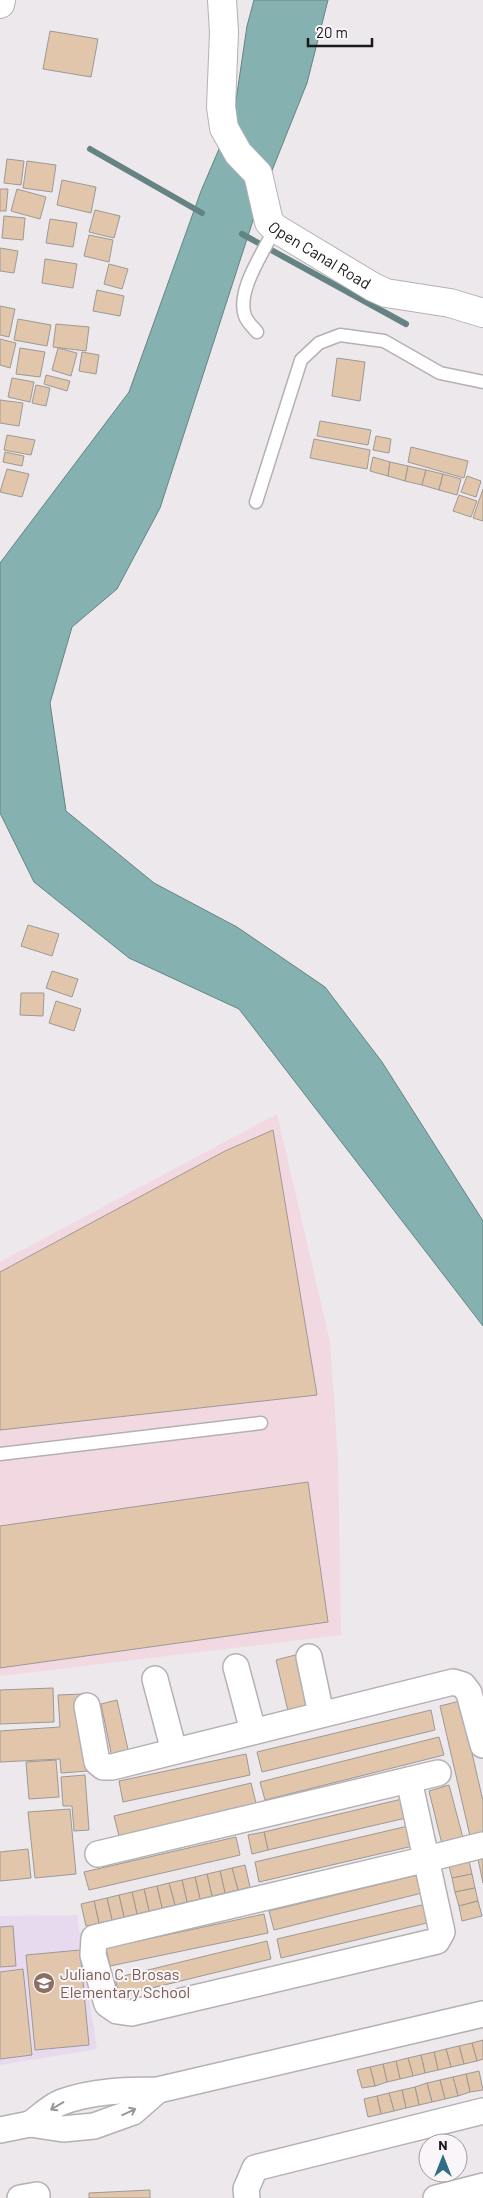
<svg xmlns="http://www.w3.org/2000/svg" width="483" height="2198" viewBox="0 0 483 2198" font-family="Barlow,sans-serif">
	<rect width="100%" height="100%" fill="#ece8ec"/>
	<path fill="#f1d8e1" d="M277 1114 330 1342 338 1458 341 1635 0 1676V1262Z"/>
	<path fill="#e7daee" d="M77 1915 97 2049 0 2065V1916Z"/>
	<path fill="#85b1b0" stroke="#658383" d="M254 0H328L307 83 257 208 160 508 117 589 72 627 50 703 66 811 154 883 237 927 325 987 382 1062 483 1221V1326L239 1009 129 958 34 882 0 813V563L129 392 201 191 234 114 247 26Z"/>
	<g fill="none" stroke-linecap="round" stroke-linejoin="round">
		<g stroke="#658383" stroke-width="6">
			<path d="M90 149 202 213"/>
			<path d="M242 234 406 324"/>
		</g>
	</g>
	<g fill="#e1c6ac" stroke="#9d9995">
		<path d="M50 31 98 39 91 77 43 69Z"/>
		<path d="M7 159 24 161 21 185 4 183Z"/>
		<path d="M27 161 56 165 52 192 23 188Z"/>
		<path d="M62 180 96 187 91 213 57 205Z"/>
		<path d="M0 189H8L6 211H0Z"/>
		<path d="M17 189 46 197 40 219 11 211Z"/>
		<path d="M95 210 120 216 114 238 89 232Z"/>
		<path d="M4 216 25 218 23 240 2 238Z"/>
		<path d="M50 219 77 223 73 247 46 243Z"/>
		<path d="M89 235 113 240 109 262 84 256Z"/>
		<path d="M0 248 18 251 14 273 0 271Z"/>
		<path d="M45 259 77 264 73 288 42 283Z"/>
		<path d="M109 264 128 269 122 289 104 284Z"/>
		<path d="M97 290 124 296 120 316 93 311Z"/>
		<path d="M0 306 15 309 9 337 0 335Z"/>
		<path d="M18 319 51 325 47 346 14 340Z"/>
		<path d="M56 324 89 327 86 351 53 347Z"/>
		<path d="M0 339 16 343 10 368 0 365Z"/>
		<path d="M20 348 45 352 40 377 16 374Z"/>
		<path d="M58 348 77 353 71 376 52 370Z"/>
		<path d="M82 352 99 355 96 374 79 371Z"/>
		<path d="M337 358 365 362 360 401 332 396Z"/>
		<path d="M46 375 70 381 67 391 44 384Z"/>
		<path d="M12 378 34 382 30 402 8 397Z"/>
		<path d="M36 385 50 388 46 406 32 403Z"/>
		<path d="M0 400 23 403 19 426 0 423Z"/>
		<path d="M320 421 371 430 368 445 317 436Z"/>
		<path d="M7 435 35 440 31 455 4 450Z"/>
		<path d="M376 436 391 439 389 453 373 450Z"/>
		<path d="M314 439 370 450 367 469 310 458Z"/>
		<path d="M411 447 468 461 464 478 408 462Z"/>
		<path d="M5 452 24 456 22 466 3 462Z"/>
		<path d="M373 457 390 462 388 476 370 471Z"/>
		<path d="M390 462 408 466 405 481 388 476Z"/>
		<path d="M408 466 426 470 422 485 405 481Z"/>
		<path d="M7 469 29 474 22 497 0 492Z"/>
		<path d="M426 470 443 474 439 490 422 485Z"/>
		<path d="M443 474 461 479 457 495 439 490Z"/>
		<path d="M467 476 481 481 476 497 461 492Z"/>
		<path d="M483 489V521L473 518Z"/>
		<path d="M459 495 477 501 471 517 453 511Z"/>
		<path d="M28 925 59 934 52 956 21 946Z"/>
		<path d="M52 971 78 979 72 997 46 988Z"/>
		<path d="M21 993H44L43 1016 20 1015Z"/>
		<path d="M56 1001 81 1009 74 1031 49 1023Z"/>
		<path d="M273 1130 317 1395 0 1430V1272L225 1151Z"/>
		<path d="M308 1482 328 1622 0 1668V1526Z"/>
		<path d="M299 1654 312 1710 289 1715 276 1660Z"/>
		<path d="M53 1688 54 1722 0 1724V1690Z"/>
		<path d="M83 1694 88 1771 61 1773 60 1759 0 1762V1731L60 1727 58 1695Z"/>
		<path d="M117 1700 129 1754 112 1757 101 1704Z"/>
		<path d="M460 1701 483 1801V1833L470 1836 440 1706Z"/>
		<path d="M431 1710 435 1730 262 1772 257 1752Z"/>
		<path d="M439 1737 444 1755 265 1800 260 1782Z"/>
		<path d="M246 1754 250 1775 123 1802 119 1781Z"/>
		<path d="M56 1760 59 1797 29 1799 26 1762Z"/>
		<path d="M85 1775 89 1830 74 1831 72 1806H63L61 1777Z"/>
		<path d="M251 1783 256 1803 119 1836 114 1816Z"/>
		<path d="M449 1785 463 1838 442 1844 429 1791Z"/>
		<path d="M402 1799 406 1818 268 1850 264 1832Z"/>
		<path d="M70 1809 76 1874 35 1878 28 1812Z"/>
		<path d="M408 1826 413 1846 259 1882 255 1862Z"/>
		<path d="M264 1832 268 1850 252 1854 248 1835Z"/>
		<path d="M236 1837 240 1855 89 1890 84 1872Z"/>
		<path d="M28 1849 31 1878 0 1881V1852Z"/>
		<path d="M483 1858V1883L478 1859Z"/>
		<path d="M469 1861 472 1874 452 1878 449 1866Z"/>
		<path d="M245 1865 250 1887 238 1890 232 1868Z"/>
		<path d="M232 1868 238 1890 225 1893 220 1871Z"/>
		<path d="M220 1871 225 1893 212 1896 207 1874Z"/>
		<path d="M207 1874 212 1896 200 1899 195 1877Z"/>
		<path d="M422 1874 426 1892 274 1930 269 1911Z"/>
		<path d="M472 1874 475 1888 455 1892 452 1878Z"/>
		<path d="M195 1877 200 1899 187 1902 182 1880Z"/>
		<path d="M182 1880 187 1902 175 1905 169 1883Z"/>
		<path d="M169 1883 175 1905 162 1908 157 1886Z"/>
		<path d="M157 1886 162 1908 149 1911 144 1889Z"/>
		<path d="M475 1888 478 1901 459 1906 455 1892Z"/>
		<path d="M144 1889 149 1911 137 1914 132 1892Z"/>
		<path d="M132 1892 137 1914 124 1917 119 1895Z"/>
		<path d="M119 1895 124 1917 112 1920 107 1898Z"/>
		<path d="M107 1898 112 1920 99 1923 94 1901Z"/>
		<path d="M94 1901 99 1923 86 1926 81 1904Z"/>
		<path d="M478 1901 482 1916 462 1921 459 1906Z"/>
		<path d="M426 1904 431 1922 281 1958 277 1939Z"/>
		<path d="M264 1914 268 1933 110 1966 106 1948Z"/>
		<path d="M13 1926 16 1966 0 1967V1927Z"/>
		<path d="M267 1941 271 1959 119 1996 115 1978Z"/>
		<path d="M80 1950 89 2045 35 2050 26 1955Z"/>
		<path d="M23 1969 32 2055 0 2059V1972Z"/>
		<path d="M483 2040V2059L477 2061 472 2043Z"/>
		<path d="M472 2043 477 2061 464 2064 459 2046Z"/>
		<path d="M459 2046 464 2064 451 2067 446 2049Z"/>
		<path d="M446 2049 451 2067 438 2070 434 2052Z"/>
		<path d="M434 2052 438 2070 425 2073 421 2055Z"/>
		<path d="M421 2055 425 2073 413 2076 408 2058Z"/>
		<path d="M408 2058 413 2076 400 2079 396 2061Z"/>
		<path d="M396 2061 400 2079 387 2082 383 2064Z"/>
		<path d="M383 2064 387 2082 375 2086 370 2067Z"/>
		<path d="M370 2067 375 2086 362 2088 357 2070Z"/>
		<path d="M479 2071 483 2090 470 2092 466 2074Z"/>
		<path d="M466 2074 470 2092 458 2096 453 2077Z"/>
		<path d="M453 2077 458 2096 445 2099 440 2080Z"/>
		<path d="M440 2080 445 2099 432 2102 427 2083Z"/>
		<path d="M427 2083 432 2102 419 2105 415 2087Z"/>
		<path d="M415 2087 419 2105 406 2108 402 2090Z"/>
		<path d="M402 2090 406 2108 394 2111 389 2093Z"/>
		<path d="M389 2093 394 2111 381 2114 377 2096Z"/>
		<path d="M377 2096 381 2114 368 2117 364 2099Z"/>
		<path d="M150 2190V2198H89V2193Z"/>
	</g>
	<g fill="none" stroke-linecap="round" stroke-linejoin="round">
		<g stroke="#b4b0b4" stroke-width="15">
			<g id="lane">
				<path d="M257 332C253 327 247 322 245 316 236 290 264 252 275 228"/>
				<path d="M256 502 301 360 319 343 340 335 384 341 440 373 483 382"/>
				<path d="M0 1454 261 1423"/>
			</g>
		</g>
		<g stroke="#b4b0b4" stroke-width="28">
			<g id="street">
				<path d="M309 1657 321 1714"/>
				<path d="M236 1667 253 1731"/>
				<path d="M155 1679 174 1751"/>
				<path d="M87 1706 97 1762 103 1767H112L453 1682 463 1685 469 1693 483 1745"/>
				<path d="M409 1780 442 1932 437 1941 131 2013 117 2011 107 2004 93 1955 94 1938 427 1859 483 1845"/>
				<path d="M98 1854 438 1773"/>
				<path d="M30 2124C40 2117 51 2106 62 2102 92 2091 126 2090 158 2090L483 2014"/>
				<path d="M0 2130 30 2124 63 2129 94 2126 133 2112 158 2090"/>
				<path d="M20 2198 37 2195"/>
				<path d="M247 2198 246 2189 255 2168 483 2111"/>
				<path d="M436 2198 483 2186"/>
			</g>
		</g>
		<g stroke="#b4b0b4" stroke-width="30">
			<g id="secondary">
				<path id="s1" d="M222 0 224 32 221 107 224 128 238 153 258 174 269 222 275 228 373 287 386 293 450 303 483 313"/>
				<path d="M0 4 1 0"/>
			</g>
		</g>
		<use href="#lane" stroke="#fff" stroke-width="12"/>
		<use href="#street" stroke="#fff" stroke-width="25"/>
		<use href="#secondary" stroke="#fff" stroke-width="28"/>
	</g>
	<defs><path id="oneway-shaft" d="M-6 0H5M1.5-3L5.5 0L1.5 3" fill="none" stroke-width="1.6" stroke-linecap="round" stroke-linejoin="round" transform="scale(1.25)"/></defs>
	<g stroke="#989898">
		<use href="#oneway-shaft" transform="translate(57 2106) rotate(149)"/>
		<use href="#oneway-shaft" transform="translate(129 2112) rotate(-25)"/>
	</g>
	<defs>
		<g id="school-disc" transform="scale(1.125)"><circle r="9.5" fill="#8d6e63" stroke="#f9f5f9"/><path d="M0-5L7-2L0 1L-7-2ZM-4 1L0 2.5L4 1V4Q0 6-4 4Z" fill="#fff"/></g>
	</defs>
	<g fill-rule="evenodd">
		<use href="#school-disc" x="44" y="1983"/>
	</g>
	<g text-anchor="middle" stroke-width="4" stroke-linejoin="round" paint-order="stroke">
		<g font-size="16" fill="#1a191a" stroke="#f9f5f9">
			<text dy="6" stroke="none"><textPath href="#s1" startOffset="296">Open Canal Road</textPath></text>
		</g>
		<g font-size="16" fill="#785e54" stroke="#f9f5f9" text-anchor="start">
			<text x="60" y="1980">Juliano C. Brosas<tspan x="60" dy="18">Elementary School</tspan></text>
		</g>
	</g>
	<g transform="translate(443 2158)"><circle r="24" fill="#f9f5f9" stroke="#a09da0"/>
	<path d="M0-4L9 19L0 12L-9 19Z" fill="#326d85"/>
	<text y="-8" font-size="14" font-weight="bold" text-anchor="middle" fill="#1a191a">N</text>
	</g>
	<path d="M308 38v8h64v-8" fill="none" stroke="#1a191a" stroke-width="2.5"/>
	<text x="316" y="38" font-size="15" fill="#1a191a" stroke="#f9f5f9" stroke-width="4" paint-order="stroke">20 m</text>
</svg>
